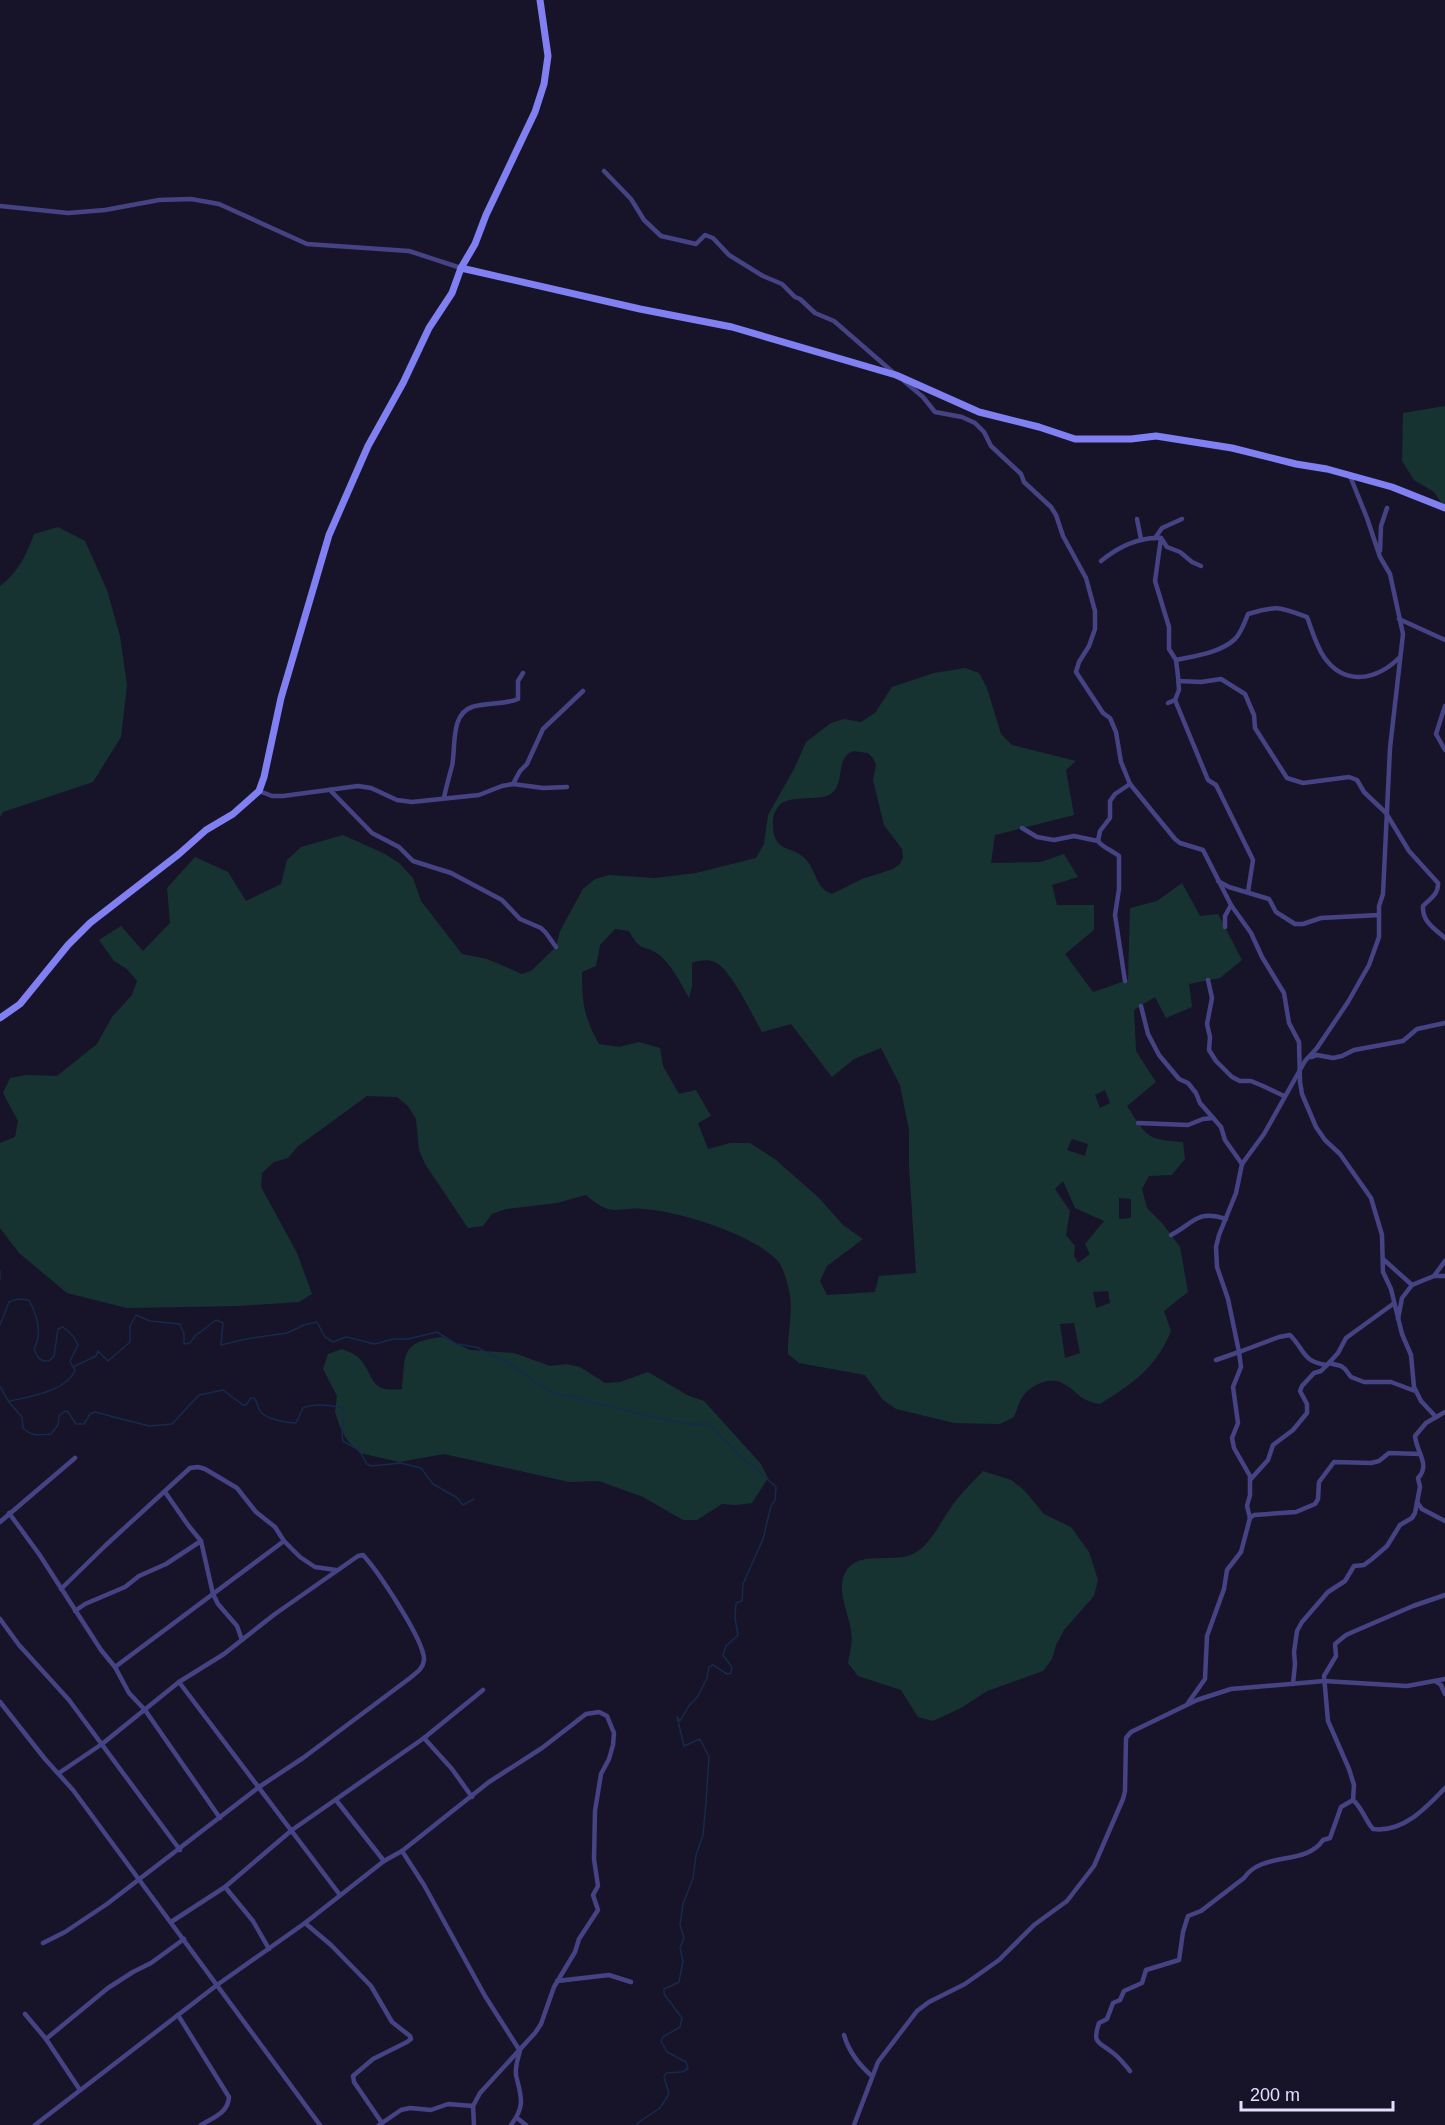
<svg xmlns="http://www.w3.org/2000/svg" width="1445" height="2125" viewBox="0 0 1445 2125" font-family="Helvetica,sans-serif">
	<rect width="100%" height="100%" fill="#171429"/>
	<g fill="#173331" fill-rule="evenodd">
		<path d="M1445 406V508L1434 492 1414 480 1402 461 1403 413Z"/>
		<path d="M58 527 85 541 107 590 120 636 127 685 121 737 93 782 3 812 0 817V586C18 573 27 554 34 534Z"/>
		<path d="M965 668 979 673 987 688 1001 734 1012 745 1076 761 1066 770 1074 815 995 835 991 863 1041 862 1064 854 1078 877 1052 885 1057 905H1094V930L1065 954 1093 992 1128 980 1130 908 1157 901 1182 883 1200 916 1218 914 1242 960 1220 978 1189 984 1192 1007 1166 1018 1155 997 1134 1010 1136 1051 1156 1082 1127 1106C1147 1136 1145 1140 1183 1142L1185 1159 1172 1175 1149 1176 1142 1189 1147 1208 1162 1223 1180 1247 1188 1292 1164 1311 1171 1331C1156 1368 1132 1384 1100 1404 1078 1400 1081 1394 1064 1384 1052 1375 1031 1385 1023 1396 1019 1401 1017 1410 1014 1417L1000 1424 954 1423 896 1409 883 1400 865 1375 799 1363 788 1354C787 1332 794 1311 789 1290 787 1281 783 1266 777 1260 752 1234 681 1212 645 1209 616 1206 614 1219 586 1195L557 1203 506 1209 492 1214 483 1226 468 1228 425 1164 419 1150 416 1119 408 1106 397 1097 367 1096 297 1147 288 1158 274 1162 262 1173 261 1187 297 1253 312 1294 299 1302 238 1306 127 1308 67 1293 19 1253 0 1228V1143L15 1137 18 1121 3 1093 10 1078 26 1075 57 1076 97 1044 112 1017 132 995 137 981 127 969 114 961 99 940 121 926 143 951 170 923 167 888 195 857 228 872 246 901 281 884 287 860 301 847 343 835 385 854 399 863 413 878 421 901 462 954 487 959 522 974 531 971 556 947 560 931 583 889 595 879 609 875 655 878 696 873 756 858 764 844 768 815 794 769 806 742 831 723 844 719 861 722 875 713 892 687 934 673ZM853 751 868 753 873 758 876 765 873 780 884 825 902 849 903 857 900 864 893 869 862 879 832 894C816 888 817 874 808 862 795 844 773 855 773 825 772 819 774 812 778 807 788 792 824 804 834 791 845 778 835 759 853 751ZM615 929 629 931C642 954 642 943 658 954 672 964 681 984 689 998L692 986V963C698 960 708 959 715 962 730 968 753 1016 762 1032L791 1024 832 1077 854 1059 881 1048 900 1085 909 1130V1166L916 1273 879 1276 875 1292 827 1295 820 1281 827 1266 863 1239 843 1225 819 1198 776 1160 750 1143H730L708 1149 698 1123 711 1116 696 1090 679 1094 663 1066 660 1048 639 1042 619 1047 599 1044C584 1017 582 1003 582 972L596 966 600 945ZM1105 1090 1110 1103 1100 1108 1095 1095ZM1072 1139 1088 1144 1085 1156 1067 1150ZM1063 1181 1075 1208 1104 1221 1085 1244 1090 1254 1078 1263 1074 1256 1075 1246 1066 1235 1070 1211 1055 1189ZM1119 1198 1131 1199V1218L1119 1219ZM1108 1291 1110 1303 1096 1308 1093 1292ZM1074 1323 1080 1353 1065 1358 1060 1324Z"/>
		<path d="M442 1337 470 1350 514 1353 550 1366 566 1364 580 1367 605 1383 620 1382 648 1372 689 1396 704 1401 761 1464 768 1478 752 1503 736 1505 722 1504 697 1520H683L643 1497 599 1481 569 1482 444 1454 399 1462 360 1453 347 1440 340 1427 335 1412 337 1396 323 1369 328 1354 342 1349C347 1351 355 1354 359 1358 376 1377 368 1393 402 1389 406 1355 399 1342 442 1337Z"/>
		<path d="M983 1471 1011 1480 1024 1490 1044 1514 1071 1527 1089 1552 1098 1580 1094 1596 1064 1630 1056 1645 1052 1659 1043 1671 987 1691 961 1708 933 1721 918 1717 901 1690 858 1676 848 1663C850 1653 853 1641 851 1631 849 1613 836 1591 845 1573 857 1549 892 1564 913 1554 930 1546 939 1524 950 1509 959 1495 972 1483 983 1471Z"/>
	</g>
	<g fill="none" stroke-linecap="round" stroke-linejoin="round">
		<g stroke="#152a4c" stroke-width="1.5">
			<path d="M0 1271V1279"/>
			<path d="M0 1325 9 1302 18 1299 29 1300C37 1315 43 1333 34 1349 37 1357 40 1362 49 1361L54 1356 58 1329 63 1327 73 1336 78 1345 70 1361 73 1367 96 1356 98 1351 108 1361 130 1342V1326L136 1315 150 1321 180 1324 184 1334V1344L190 1343 195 1336 216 1320 223 1323 221 1345 246 1339 287 1333 304 1325 317 1322 325 1337 333 1342 346 1337 375 1344 393 1339H408L437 1332 456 1344 476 1347 502 1360 517 1368 533 1381 556 1394 576 1397 585 1401C609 1404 691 1431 708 1423L747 1463 751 1464 776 1487 775 1500 771 1506 763 1539 743 1584 742 1601 736 1603 735 1618 738 1635 726 1646 723 1655 732 1667 731 1673 727 1674 713 1665 709 1667 707 1678 698 1696 688 1707 680 1721 677 1717 684 1746 700 1739 709 1757 706 1802 703 1835 696 1855 693 1878 683 1904 680 1925 684 1938 680 1948 683 1961 679 1982 664 1989V1994L682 2018 680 2027 663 2037 661 2041 667 2052 686 2062 688 2069 682 2072 666 2073 664 2077 669 2094 660 2108 639 2122 637 2125"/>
			<path d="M0 1387 9 1402 22 1417 23 1428C32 1437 39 1435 51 1434L58 1425 59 1416 65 1411 68 1412 76 1424H84L90 1414 95 1412 149 1426 172 1424 199 1395 223 1390 243 1405H246L251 1398H254C258 1403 257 1406 260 1411 264 1419 288 1423 296 1423L303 1408C316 1403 330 1405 343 1408 346 1421 340 1428 343 1441L359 1450 367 1464 371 1466 401 1463 421 1468 433 1484 456 1497 463 1505 474 1499"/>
			<path d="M10 1401C32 1396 64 1392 75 1371L74 1367"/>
		</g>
		<g stroke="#454383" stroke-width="4.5">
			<path d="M604 171 631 199 644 220 661 236 696 244 705 235 713 238 729 255 763 276 782 284 795 297 800 299 815 313 834 321 895 374"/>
			<path d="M0 206 68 213 105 210 159 200 191 199 219 204 307 244 409 251 461 268"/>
			<path d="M904 381 923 397 935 412 962 417 975 423 984 432 991 446 1021 474 1024 482 1051 507 1056 515 1063 536 1086 578 1095 611V629L1089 646 1079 662 1076 672 1103 713 1110 718 1116 732 1121 762 1130 784 1175 839 1180 843 1203 850 1231 905 1251 933 1262 957 1284 993 1289 1023 1299 1042 1300 1082 1302 1094 1316 1127 1325 1140 1340 1154 1371 1198 1382 1235 1383 1272 1391 1289 1402 1334 1411 1355 1414 1387 1421 1401 1436 1417"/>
			<path d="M1137 519 1141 539"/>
			<path d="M1155 538 1162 528 1182 519"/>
			<path d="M1161 538 1155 581 1169 627V649L1176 660 1178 676 1179 690 1175 700 1168 703"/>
			<path d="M1380 551 1381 526 1387 508"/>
			<path d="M1101 561C1118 547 1139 537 1161 538L1167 547 1180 552 1192 562 1201 566"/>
			<path d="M1399 619 1445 640"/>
			<path d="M1176 660C1195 656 1220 653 1235 639 1241 633 1245 622 1248 614 1278 605 1279 607 1307 617 1312 630 1316 645 1324 657 1345 687 1377 680 1400 657"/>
			<path d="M1179 681 1201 682 1221 679 1245 694 1254 715 1255 728 1287 778 1303 783 1349 777 1357 780 1364 792 1386 813 1409 851 1438 883C1439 894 1430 899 1423 906 1422 922 1435 929 1445 938"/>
			<path d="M1175 700 1208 780 1216 785 1219 791 1253 860 1248 892"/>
			<path d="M1445 706 1436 734 1445 750"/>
			<path d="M513 784 520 771 527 764 543 729 583 691"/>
			<path d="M330 790 372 833 399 847 413 861 451 873 502 900 520 919 541 928 546 933 556 947"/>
			<path d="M259 791 272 796H283L358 786 371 788 397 800 412 802 479 795 502 786 513 784 543 788 567 787"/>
			<path d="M444 798C446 787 449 777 452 766 456 748 450 714 472 707 487 702 504 705 518 699V681L523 673"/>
			<path d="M1022 828 1037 837 1054 840 1074 836 1098 841"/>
			<path d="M1218 881 1229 887 1269 899 1276 912 1295 924H1303L1321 918 1379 915"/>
			<path d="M1225 927V916L1231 905"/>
			<path d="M1208 980 1212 998 1207 1024 1210 1037 1209 1050 1216 1061 1232 1077 1240 1081H1251L1263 1086 1284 1096"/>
			<path d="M1125 981 1115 915 1119 889V856C1112 850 1103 848 1098 841L1100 831 1110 818V801L1115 794 1130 784"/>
			<path d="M1141 1006 1148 1034 1159 1055 1179 1079 1188 1083 1196 1093 1200 1103 1221 1127 1225 1140 1242 1164"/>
			<path d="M1311 1057 1317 1055 1333 1058 1342 1056 1354 1050 1403 1041 1417 1029 1445 1023"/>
			<path d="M1138 1123 1188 1125 1203 1119 1213 1118"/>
			<path d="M1171 1235C1194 1223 1197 1209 1226 1219"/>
			<path d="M1383 1259 1412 1285"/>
			<path d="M1434 1276 1445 1261"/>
			<path d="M1398 1319 1402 1298 1412 1285 1434 1276H1445"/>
			<path d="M1216 1360 1239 1352 1241 1367 1233 1387 1238 1423 1232 1438 1234 1448 1250 1476V1495L1247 1506 1250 1518"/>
			<path d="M1329 1363 1341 1366 1345 1369 1351 1377 1364 1382H1391L1415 1391"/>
			<path d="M1327 1365C1302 1362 1305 1350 1290 1335L1279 1337 1239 1352 1228 1299 1217 1267 1216 1247 1219 1235 1236 1193 1242 1164 1264 1134 1305 1061 1317 1048 1348 1002 1369 965 1379 937V906L1383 894 1390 748 1403 634 1390 574 1380 557 1367 518 1350 476"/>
			<path d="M1250 1480 1268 1460 1273 1445 1293 1430 1307 1413V1404L1300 1391 1302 1386 1314 1373 1321 1371 1327 1365 1338 1353 1346 1338 1393 1304"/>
			<path d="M165 1492 188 1525 201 1541 213 1594 218 1604 237 1626 242 1640"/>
			<path d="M1417 1502 1422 1509 1445 1521"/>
			<path d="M9 1513 39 1554 101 1650 115 1667 129 1693 145 1710 220 1818"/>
			<path d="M0 1522 75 1458"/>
			<path d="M61 1589 106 1545 190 1468 198 1467 205 1469 237 1488 256 1512 275 1527 284 1541 300 1557 315 1567 336 1570"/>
			<path d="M75 1611 85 1604 125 1587 139 1576 166 1564 201 1541"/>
			<path d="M0 1619 19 1645 69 1700 180 1850"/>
			<path d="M115 1667 284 1541"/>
			<path d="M1435 1681 1441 1685 1445 1694"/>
			<path d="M179 1682 340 1895"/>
			<path d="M1293 1684 1295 1664 1294 1652 1297 1631 1302 1622 1328 1592 1345 1581 1354 1566 1364 1565 1372 1559 1387 1546 1400 1525 1412 1518 1415 1513 1420 1487 1418 1478C1431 1465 1416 1451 1415 1436L1426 1423 1445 1412"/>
			<path d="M0 1702 45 1759 73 1790 320 2125"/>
			<path d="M1188 1703 1205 1679 1207 1636 1224 1589 1227 1570 1241 1552 1250 1518 1254 1515 1296 1512 1315 1504 1318 1499 1319 1482 1334 1462 1371 1463 1379 1461 1389 1453 1420 1454"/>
			<path d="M424 1738 452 1769 472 1797"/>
			<path d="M336 1800 384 1861"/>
			<path d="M1353 1800C1363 1809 1365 1820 1373 1829 1403 1833 1427 1807 1445 1788"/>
			<path d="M402 1851 424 1885 485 1996 520 2051C518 2058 515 2066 516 2075 521 2097 526 2105 511 2125"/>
			<path d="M225 1887 253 1921 269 1949"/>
			<path d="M171 1922 225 1887 292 1830 424 1738 483 1690"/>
			<path d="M305 1923 331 1945 371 1986 392 2022 410 2036 411 2039 407 2042 373 2059 353 2076 354 2082 382 2123"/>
			<path d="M43 1943 65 1932 107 1904 259 1787 303 1758 410 1678C416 1673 423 1669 424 1660 425 1641 377 1570 363 1555L358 1556 275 1614 224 1654 179 1682 102 1744 59 1773"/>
			<path d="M557 1981 609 1975 631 1982"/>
			<path d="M25 2014 46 2039 80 2090"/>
			<path d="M178 2015 229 2097C228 2113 214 2117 201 2125"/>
			<path d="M844 2035C849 2052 859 2065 872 2076"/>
			<path d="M46 2039 108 1988 133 1972 151 1963 184 1939"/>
			<path d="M1130 2071C1124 2064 1120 2058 1113 2053 1098 2041 1092 2044 1099 2023L1107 2019 1113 2003 1120 2000 1124 1991 1142 1983 1146 1970 1179 1960 1183 1932 1188 1916 1201 1911 1244 1878C1262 1851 1306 1866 1323 1840L1330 1838 1341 1807 1353 1800 1354 1785 1349 1769 1328 1721 1324 1676 1336 1656 1335 1644 1346 1635 1355 1631 1413 1606 1445 1595"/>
			<path d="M517 2118 526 2125"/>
			<path d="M35 2125 217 1985 305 1923 384 1861 402 1851 489 1782 542 1748 586 1714 599 1712 607 1716 614 1733 613 1745 609 1759 601 1774 595 1811 594 1859 598 1886 593 1895 598 1910 579 1939 575 1952 554 1987 541 2024 535 2033 480 2093 473 2106 474 2125"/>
			<path d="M379 2125 401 2110 410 2108 431 2110 448 2104 473 2106"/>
			<path d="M854 2125 878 2062 917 2011 929 2002 965 1984 999 1960 1034 1925 1067 1901 1094 1866 1123 1799 1125 1791 1126 1738 1131 1732 1197 1700 1231 1689 1324 1681 1407 1686 1445 1679"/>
		</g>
		<g stroke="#8180f2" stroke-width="7">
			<path d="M461 268 640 309 732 327 896 375 979 412 1039 427 1075 439H1131L1156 436 1232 448 1296 464 1327 469 1392 487 1445 508"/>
			<path d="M0 1018 20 1004 68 945 90 923 179 854 206 830 233 814 259 791 264 777 281 698 329 535 368 446 403 383 429 328 452 293 461 268 475 244 486 215 535 112 544 84 548 56 540 0"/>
		</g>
	</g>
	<path d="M1241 2101v9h152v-9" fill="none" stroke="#e2dffc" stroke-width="3"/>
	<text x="1250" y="2101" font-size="18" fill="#e2dffc" stroke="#171429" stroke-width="4.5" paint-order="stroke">200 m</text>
</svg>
